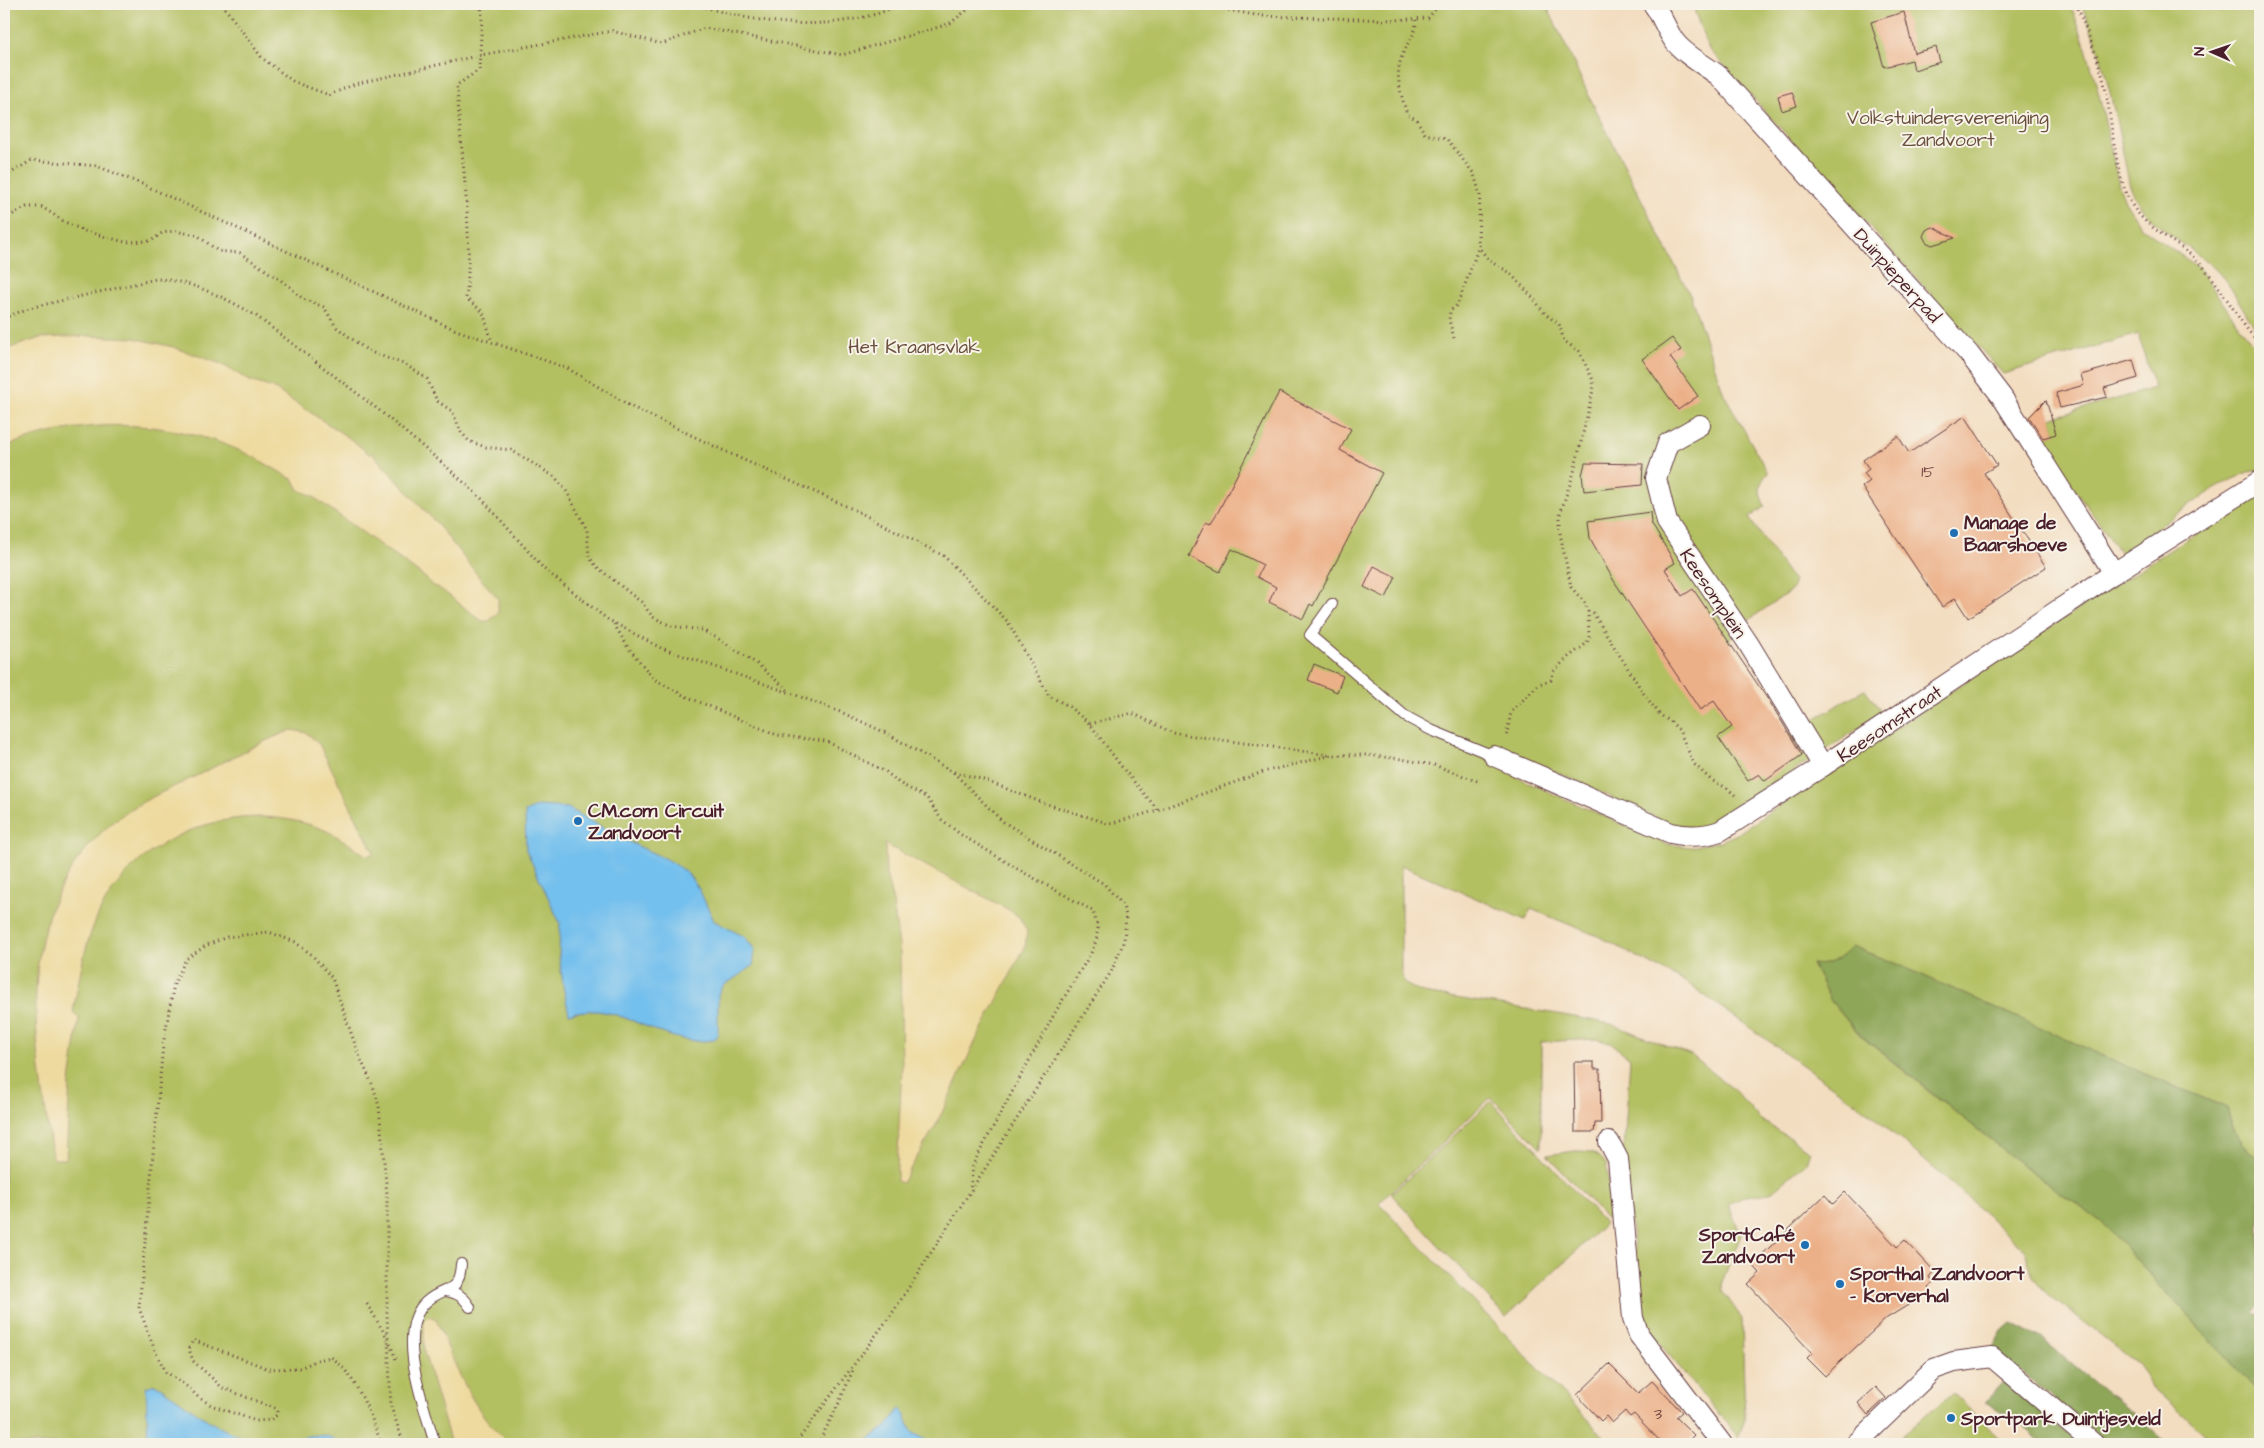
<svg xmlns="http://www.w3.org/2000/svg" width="2264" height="1448" viewBox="0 0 2264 1448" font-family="'Architects Daughter',sans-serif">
	<rect width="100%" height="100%" fill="#f7f3e8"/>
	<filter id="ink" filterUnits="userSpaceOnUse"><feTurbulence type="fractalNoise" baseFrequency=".02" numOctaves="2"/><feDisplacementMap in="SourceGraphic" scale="10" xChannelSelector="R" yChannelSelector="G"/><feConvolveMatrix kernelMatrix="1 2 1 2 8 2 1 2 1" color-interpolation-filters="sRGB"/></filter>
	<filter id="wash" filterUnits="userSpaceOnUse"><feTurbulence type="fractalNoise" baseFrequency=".0096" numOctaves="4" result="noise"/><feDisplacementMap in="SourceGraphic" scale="20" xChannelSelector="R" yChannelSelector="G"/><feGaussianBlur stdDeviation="1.12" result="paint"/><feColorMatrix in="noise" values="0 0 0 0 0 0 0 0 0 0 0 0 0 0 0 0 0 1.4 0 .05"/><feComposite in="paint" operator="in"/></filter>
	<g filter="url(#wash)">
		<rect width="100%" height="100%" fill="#f3ddc0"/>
		<g fill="#b3c062" stroke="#7e7046">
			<path d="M4 4H1546L1591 100 1691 297 1724 394 1768 473C1758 484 1758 492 1765 506L1749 518 1794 582 1793 589 1733 631 1722 669 1771 745 1865 689 1882 713 1719 820 1700 828 1676 827 1504 748 1500 751 1502 769 1531 784 1667 844 1691 847 1721 841 1737 834 1982 671 2260 492V1158H2257C2237 1140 2234 1134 2227 1108L2124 1065 1897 964 1852 946C1841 958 1830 967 1812 964L1831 1001 1858 1034 2022 1165 2103 1223 2260 1394V1444H2217L2154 1389 2138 1364 2043 1290 2034 1279 2025 1251 1973 1202 1867 1111 1687 983 1600 937 1531 909 1525 920 1401 865V974L1405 984 1423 993 1558 1014 1611 1024 1691 1055 1733 1089 1761 1120 1810 1151 1806 1163 1770 1193 1745 1196 1728 1204 1741 1235 1722 1282 1723 1291 1742 1319 1745 1420 1738 1437 1649 1331 1641 1298 1623 1164 1630 1058 1610 1043 1597 1039 1541 1042V1149L1491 1097 1379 1203 1611 1444H4Z"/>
			<path d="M1692 4H2070C2095 65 2105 122 2119 186L2125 202 2142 228 2198 267 2241 329 2260 352V469C2213 482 2162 527 2121 554L2039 439 2056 434 2051 418 2154 388 2138 334 2003 374 1708 48Z"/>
			<path d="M2081 4H2260V334C2245 316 2235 290 2219 273 2187 240 2145 230 2129 183 2117 121 2106 62 2081 4Z"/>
			<path d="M1491 1101 1605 1224 1506 1317 1391 1194Z"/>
			<path d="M1575 1151C1589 1151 1598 1152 1606 1164L1614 1227 1547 1155Z"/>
			<path d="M1953 1392 2006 1444H1893Z"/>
		</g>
		<g fill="#8ea658" stroke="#6c6242">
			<path d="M1852 946 1897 964 2124 1065 2227 1108C2234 1134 2237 1140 2257 1158H2260V1304L2253 1312 2260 1316V1394L2103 1223 2022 1165 1858 1033 1831 1001 1812 964C1830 967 1840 958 1852 946Z"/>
			<path d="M2011 1323C2048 1338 2078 1370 2109 1395 2130 1412 2150 1426 2168 1444H2107L2016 1367 1992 1349 2002 1331Z"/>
			<path d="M2004 1382 2013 1388 2081 1444H2044L2005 1413 1985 1402Z"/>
		</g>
		<g fill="#eeda9e" stroke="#9c7c64">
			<path d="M90 336 134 338 173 347 221 364 250 381 273 388 352 440 370 455 372 453 438 525 484 583 498 598V613L489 621H482L438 587 432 586 427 579 311 495 299 490 294 480C277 471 260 459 241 451 166 418 80 417 4 447V350L40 338Z"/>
			<path d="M292 730 307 733 319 744 374 853 367 856C350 845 334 832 314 826 231 798 131 838 96 920 83 949 79 981 73 1012L79 1018 70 1082 66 1159H54L52 1155C35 1035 8 912 113 822 137 802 168 790 196 776 227 761 259 742 292 730Z"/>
			<path d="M885 844 1011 911 1019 917 1027 931 1025 947 977 1038 937 1123 902 1183 897 1181V1168L902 1066 900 953 893 902 886 874Z"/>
			<path d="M429 1316 436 1319C455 1364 471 1412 510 1444H451L424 1352V1321Z"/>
		</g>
		<g fill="#73bfed" stroke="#5e6f8c">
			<path d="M538 806 568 808 623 839 672 862 688 874 699 889 714 921 745 937 755 950 753 966 723 986 718 994V1035L714 1040C659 1049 623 998 569 1014L564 991 559 956 560 923 526 850 525 812Z"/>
			<path d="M155 1384C192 1406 223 1440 269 1442 296 1443 318 1425 342 1444H148L146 1387Z"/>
			<path d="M901 1407 912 1432 926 1440V1444H862L887 1426Z"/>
		</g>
		<g id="blocks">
			<g fill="#ecb088">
				<path d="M1904 12 1914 53 1936 47 1940 62 1914 70 1912 60 1884 67 1871 22Z"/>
				<path d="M1792 92 1797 106 1782 111 1778 96Z"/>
				<path d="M1933 227 1955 238 1932 245 1926 242 1923 236 1926 230Z"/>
				<path d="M1672 338 1681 350 1670 357 1698 396 1678 410 1642 359Z"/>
				<path d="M2133 360 2138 378 2104 388 2107 397 2060 408 2056 393 2084 385 2081 375Z"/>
				<path d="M1279 392 1351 429 1340 450 1382 473 1313 606 1310 604 1303 619 1269 602 1276 587 1257 577 1263 565 1232 549 1220 572 1189 556 1206 522 1210 524 1218 512Z"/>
				<path d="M2046 400 2056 434 2043 438 2029 417Z"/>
				<path d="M1965 416 1997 465 1984 473 2046 567 1968 618 1955 598 1942 607 1862 487 1870 481 1864 473 1869 469 1863 460 1898 436 1909 453Z"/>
				<path d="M1585 463 1643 464 1642 485 1584 491 1582 475Z"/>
				<path d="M1650 512 1651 523 1675 563 1665 569 1682 596 1693 589 1771 704 1802 755 1765 781 1759 774 1748 781 1718 737 1732 727 1714 701 1700 710 1614 581 1590 538 1588 521Z"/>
				<path d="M1374 566 1396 577 1386 598 1364 587Z"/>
				<path d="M1314 664 1343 676 1337 692 1308 680Z"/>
				<path d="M1574 1062H1594V1069H1600L1601 1123H1595L1594 1132H1575Z"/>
				<path d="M1845 1192 1897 1247 1905 1240 1935 1272 1930 1278 1934 1283 1928 1288 1931 1291 1887 1318 1825 1376 1807 1358 1812 1353 1748 1284 1760 1273 1752 1264 1825 1195 1833 1204Z"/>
				<path d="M1609 1364 1638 1393 1652 1381 1682 1412 1676 1417 1694 1435 1685 1444H1663L1634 1414 1630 1417 1625 1411 1612 1423 1606 1416 1601 1421 1577 1395Z"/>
				<path d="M1876 1387 1886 1398 1868 1415 1858 1403Z"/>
			</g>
		</g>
	</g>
	<g filter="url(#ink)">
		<use href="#blocks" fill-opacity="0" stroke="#633c41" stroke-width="1"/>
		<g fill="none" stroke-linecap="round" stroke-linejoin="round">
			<g stroke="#633c41" stroke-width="12">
				<g id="service">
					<path d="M1332 604 1310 635 1405 716 1431 730 1494 756"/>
					<path d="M446 1291C458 1293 464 1297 470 1307"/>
					<path d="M435 1444C425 1409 394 1331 426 1302 444 1285 459 1296 461 1264"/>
				</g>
			</g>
			<g stroke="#633c41" stroke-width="22">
				<g id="minor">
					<path d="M1653 4C1662 15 1666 30 1675 42 1686 56 1705 65 1719 76L1969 354 2002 397 2114 573"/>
					<path d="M1700 425 1668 443 1656 478 1667 522 1748 643 1823 766"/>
					<path d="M1494 756 1671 833C1688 837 1703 837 1720 831L1823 766 2114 573 2260 481"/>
					<path d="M1609 1142 1618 1159 1633 1318 1639 1335 1722 1444"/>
					<path d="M1856 1444 1934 1369 1954 1362 1992 1357 2094 1444"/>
				</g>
			</g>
			<g stroke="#633c41" stroke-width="3" stroke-dasharray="1 4" stroke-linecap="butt">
				<path d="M222 4 262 58 294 82 329 95 355 84 481 55 612 31 662 44 705 28 842 55 949 24 975 4"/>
				<path d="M481 4 482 18 479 70 457 85C460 155 474 228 466 298L483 312 492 342"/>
				<path d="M696 4C751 23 815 31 872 15 882 13 891 8 901 4"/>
				<path d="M1194 4 1261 16 1393 20 1428 18 1440 4"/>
				<path d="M2076 4C2086 28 2096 53 2103 78 2112 114 2113 165 2128 197 2141 226 2168 236 2191 255 2220 280 2233 316 2260 344"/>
				<path d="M1416 20C1416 34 1411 36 1405 49 1393 72 1400 91 1407 114L1417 120 1425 134 1447 139 1474 174 1480 195 1478 240 1480 249 1491 262 1509 272 1534 299 1545 314 1559 324 1564 341 1579 351 1592 378 1594 386 1574 472 1560 514V533L1571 587 1585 603 1588 611 1589 637 1587 643 1566 659 1553 672 1551 680 1539 684 1511 712 1506 739"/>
				<path d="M4 175 11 173 32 160 97 166 142 184 456 330 567 368 632 407 735 456 857 511 944 556 1008 622 1049 696 1067 705 1090 724 1124 770 1158 810"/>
				<path d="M4 219 27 207H42L65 222 84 231 125 242 151 241 162 233 174 231 197 235 218 251 240 253 288 285 303 299 324 307 336 327 368 351 406 365 427 379 437 401 452 411 461 432 469 441 485 447 511 450 555 477 567 492 587 530 589 557 597 567 641 602 653 617 671 626 702 630 717 638 756 663 790 692"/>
				<path d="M4 318 29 308 156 279C191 280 225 298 255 315L380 411 447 467 481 498 544 569 607 619 661 648 793 694 843 713 886 733 953 772 1002 821 1104 884 1122 904 1126 915 1124 941 1111 972 893 1312 795 1444"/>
				<path d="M1454 338 1449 320 1450 311 1458 304 1479 246"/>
				<path d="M1588 611 1593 613 1644 694 1660 715 1670 721 1679 730 1694 764 1711 780 1727 788 1737 797"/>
				<path d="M614 624 627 646 654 679 683 695 777 735 826 741 886 772 899 783 927 798 941 819 960 834 1021 871 1093 911 1098 928 1096 941 1091 953 1056 1011 978 1155 973 1165 970 1191"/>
				<path d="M1090 724 1132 713 1173 733 1329 755"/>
				<path d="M954 772 981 779 1041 802 1110 824 1158 810 1263 772 1332 755H1366L1401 759 1434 765 1480 782"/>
				<path d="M367 1304 388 1339"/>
				<path d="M390 1344 397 1362"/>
				<path d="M381 1444C372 1417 355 1373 331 1357L318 1360 300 1368 269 1369 193 1340 189 1349 193 1361 223 1388 277 1409V1415L270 1420 256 1421 211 1405 198 1397 189 1388 166 1372 156 1353 139 1308 163 1045 174 984 186 959 207 945 227 937 269 932 295 942 312 955 332 978 358 1053 373 1086 379 1106 387 1194V1314L391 1407 404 1444"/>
				<path d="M818 1444 839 1403 853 1370"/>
			</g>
			<use href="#service" stroke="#fff" stroke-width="10"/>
			<use href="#minor" stroke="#fff" stroke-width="20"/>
		</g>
	</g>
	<g fill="#1f6fb2" stroke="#f7f3e8" stroke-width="2">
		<circle cx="1954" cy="533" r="5"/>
		<circle cx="578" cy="821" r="5"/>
		<circle cx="1805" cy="1245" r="5"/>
		<circle cx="1840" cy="1284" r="5"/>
		<circle cx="1951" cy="1418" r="5"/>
	</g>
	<g text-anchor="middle" stroke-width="4" stroke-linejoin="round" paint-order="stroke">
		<g font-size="16" fill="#724342">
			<text x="1928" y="477">15</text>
			<text x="1658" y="1419">3</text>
		</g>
		<g font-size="19" fill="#6a4f3c" stroke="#f7f3e8">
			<text x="1948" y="124">Volkstuindersvereniging<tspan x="1948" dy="22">Zandvoort</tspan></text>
			<text x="914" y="353">Het Kraansvlak</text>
		</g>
		<g font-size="19" fill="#4a1f2b" stroke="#f7f3e8">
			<text transform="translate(1898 275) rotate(48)" y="7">Duinpieperpad</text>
			<text transform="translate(1714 593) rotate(56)" y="7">Keesomplein</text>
			<text transform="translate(1889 723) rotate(-34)" y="7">Keesomstraat</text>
		</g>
		<g font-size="19" font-weight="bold" fill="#4a1f2b" stroke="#f7f3e8" text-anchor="start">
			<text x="1964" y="529">Manage de<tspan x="1964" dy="22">Baarshoeve</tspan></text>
			<text x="588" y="817">CM.com Circuit<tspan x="588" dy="22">Zandvoort</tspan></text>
			<text x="1795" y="1241" text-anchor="end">SportCafé<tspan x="1795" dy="22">Zandvoort</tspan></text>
			<text x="1850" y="1280">Sporthal Zandvoort<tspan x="1850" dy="22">- Korverhal</tspan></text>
			<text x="1961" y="1425">Sportpark Duintjesveld</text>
		</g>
	</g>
	<rect width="2264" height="1448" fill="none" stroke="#f7f3e8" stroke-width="20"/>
	<g transform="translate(2212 52) rotate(272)" stroke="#f7f3e8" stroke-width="4" paint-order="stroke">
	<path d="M0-4L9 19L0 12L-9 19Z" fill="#4a1f2b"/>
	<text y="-8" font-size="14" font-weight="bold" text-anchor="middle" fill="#4a1f2b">N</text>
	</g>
</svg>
